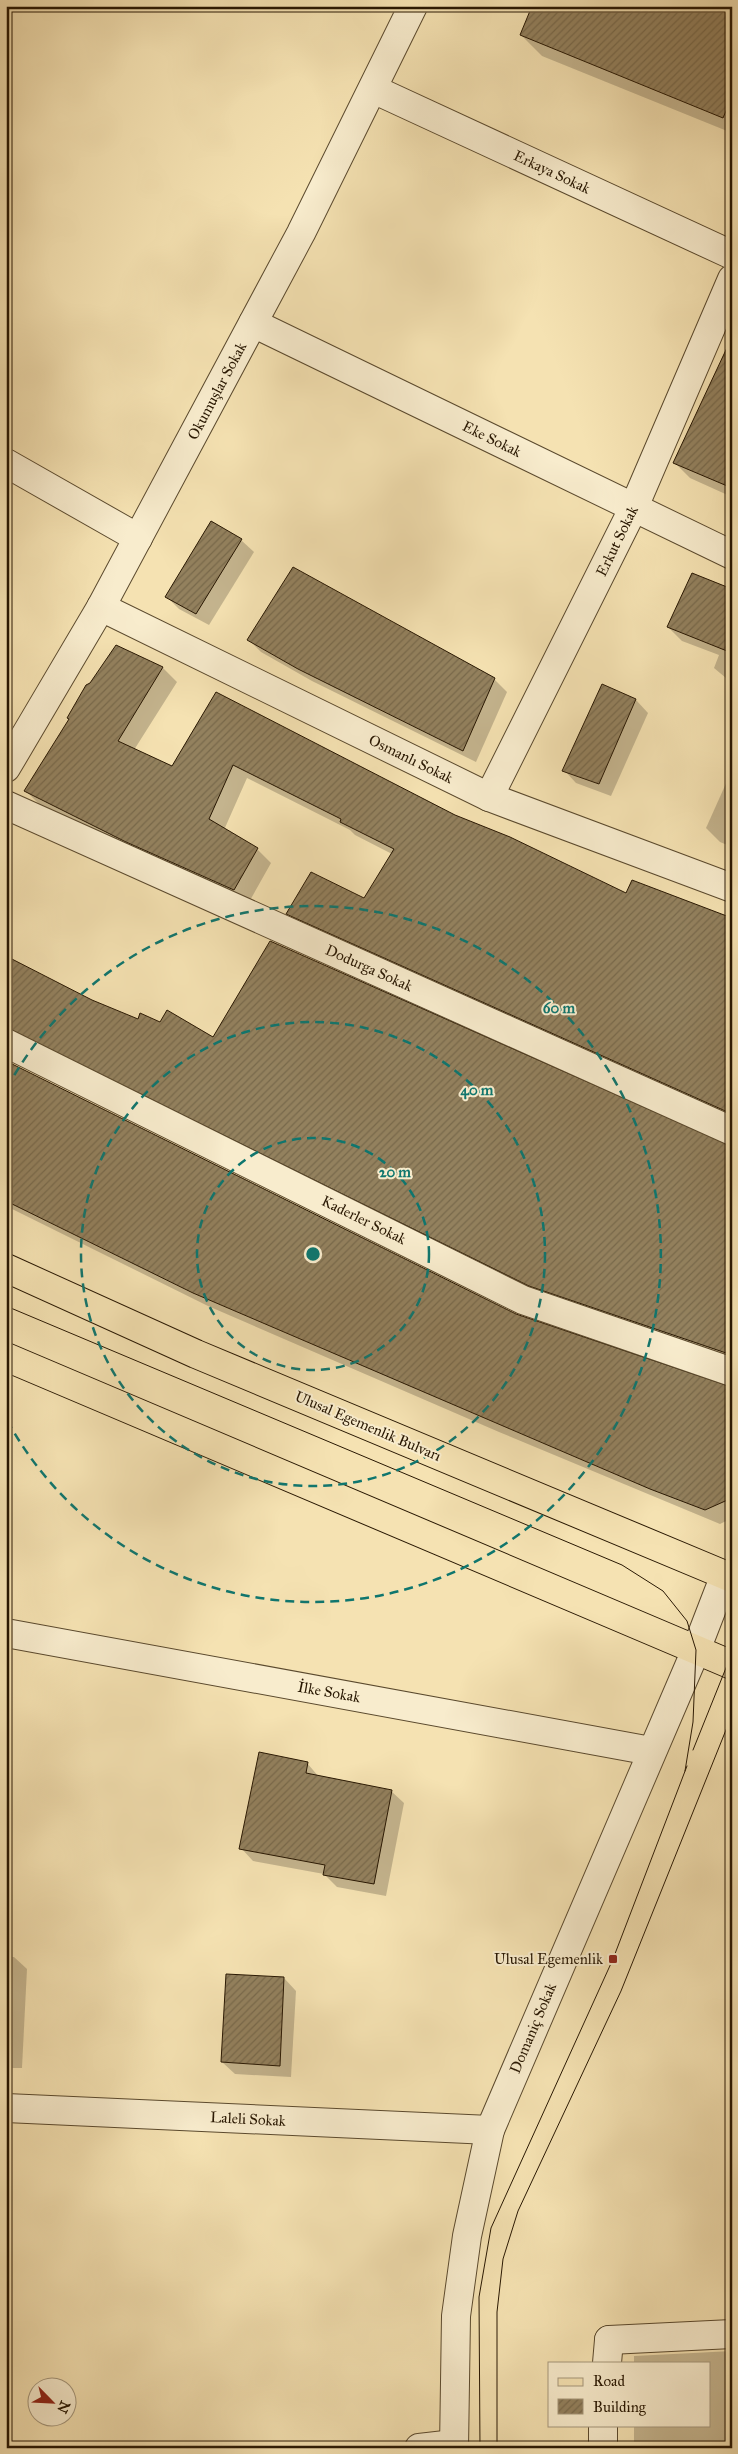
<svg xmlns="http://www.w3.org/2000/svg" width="738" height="2454" viewBox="0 0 738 2454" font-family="'IM FELL Great Primer',serif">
	<defs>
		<pattern id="building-hatch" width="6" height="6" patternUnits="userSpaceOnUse" patternTransform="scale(1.25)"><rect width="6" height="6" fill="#93815e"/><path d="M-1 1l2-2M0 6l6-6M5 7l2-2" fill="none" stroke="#78694b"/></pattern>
	</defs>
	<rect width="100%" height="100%" fill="#f5e2b2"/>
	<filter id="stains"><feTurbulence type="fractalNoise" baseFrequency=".004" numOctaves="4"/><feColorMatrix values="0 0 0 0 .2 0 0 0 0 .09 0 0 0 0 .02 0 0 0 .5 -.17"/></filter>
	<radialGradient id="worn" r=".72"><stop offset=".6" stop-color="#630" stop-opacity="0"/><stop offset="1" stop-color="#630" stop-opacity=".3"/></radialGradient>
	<g fill="#0003">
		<path d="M732 6V133L542 56 521 35Z"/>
		<path d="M732 340V497L690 478 674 462Z"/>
		<path d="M211 522 241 540 254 552 209 625 179 609 167 597Z"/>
		<path d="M293 568 494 679 507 692 476 762 312 681 261 652 249 640Z"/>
		<path d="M732 591V683L714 668 719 655 682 641 668 627Z"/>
		<path d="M117 646 163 668 177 682 134 750 172 768 217 694 455 816 627 894 732 921V1121L302 927 288 913 365 900 392 854 355 835 350 830 247 778 224 830 257 849 271 863 248 904 40 805 26 791Z"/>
		<path d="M602 685 636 700 648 713 611 796 576 783 564 770Z"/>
		<path d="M732 770V847L720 842 706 828Z"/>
		<path d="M6 929 12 935 6 946Z"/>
		<path d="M6 957 91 1001 139 1021 161 1024 214 1039 732 1148V1364L544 1299 6 1050Z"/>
		<path d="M6 1062 516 1315 732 1388V1518L720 1524 499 1432 208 1306 6 1206Z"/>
		<path d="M307 1763 319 1777 391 1791 404 1803 386 1896 337 1887 324 1874 253 1861 241 1848Z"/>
		<path d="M6 1957H14L27 1969 22 2068H6Z"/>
		<path d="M284 1978 296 1991 291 2077 235 2074 222 2062Z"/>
		<path d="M732 2351V2448H634V2425H709V2363H634V2356Z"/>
	</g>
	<g fill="url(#building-hatch)" stroke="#281702">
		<path d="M532 6H732V97L723 118 520 35Z"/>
		<path d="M732 337V488L673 463Z"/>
		<path d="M211 521 242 539 196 614 165 597Z"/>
		<path d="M293 567 495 678 463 751 298 669 247 640Z"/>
		<path d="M692 573 732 589V653L667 627Z"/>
		<path d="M116 645 163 667 118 741 172 766 216 692 455 815 510 837 626 893 632 880 732 918V1114L286 914 311 872 364 898 394 849 340 822 341 819 233 765 209 819 258 848 234 890 126 842 24 791 69 719 67 718 86 685 90 683Z"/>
		<path d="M602 684 636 699 599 784 562 771Z"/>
		<path d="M270 941 732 1146V1355L529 1286 6 1028V956L92 1000 138 1019 140 1013 160 1022 167 1010 213 1037Z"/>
		<path d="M6 1061 516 1314 732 1387V1498L705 1510 650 1489 193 1293 6 1201Z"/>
		<path d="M259 1752 308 1762 306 1773 392 1790 374 1884 323 1875 325 1865 239 1849Z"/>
		<path d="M226 1974 284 1977 280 2066 221 2062Z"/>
	</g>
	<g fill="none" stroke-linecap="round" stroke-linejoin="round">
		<g stroke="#5b4a2e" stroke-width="30">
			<g id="minor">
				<path d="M373 89 732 255"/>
				<path d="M253 323 732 555"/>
				<path d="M6 463 138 538"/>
				<path d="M101 607 489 797 732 888"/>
				<path d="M6 768 101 607 301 233 413 6"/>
				<path d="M489 797 634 507 732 279"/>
				<path d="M6 805 732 1131"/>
				<path d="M6 1043 523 1300 732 1372"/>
				<path d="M6 1633 651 1751"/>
				<path d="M6 2108 490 2130"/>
				<path d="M609 2340 732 2334"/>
				<path d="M419 2448 454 2444"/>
			</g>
		</g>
		<g stroke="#5b4a2e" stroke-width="30">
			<g id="tertiary">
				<path d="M607 2363 609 2340"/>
				<path d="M454 2448 456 2316 467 2236 490 2130 696 1650 725 1575"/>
				<path d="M603 2448V2425"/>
			</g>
		</g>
		<g stroke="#281702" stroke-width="30">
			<g id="primary">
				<path d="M6 1268 196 1354 732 1578"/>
				<path d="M6 1357 732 1665"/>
			</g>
		</g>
		<use href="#minor" stroke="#f8eccd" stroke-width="28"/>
		<use href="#tertiary" stroke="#f8eccd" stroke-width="28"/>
		<use href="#primary" stroke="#f5e2b2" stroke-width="28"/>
		<g stroke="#281702" stroke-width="1">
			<path d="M6 1306 622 1565 663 1591 687 1621 696 1650 693 1722 685 1771"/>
			<path d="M693 1750 732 1653"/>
			<path d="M480 2448 479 2297 491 2228 613 1959 687 1766"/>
			<path d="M497 2448V2312L503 2259 518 2211 621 1991 732 1715"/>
		</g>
	</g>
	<g fill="none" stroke="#0f766e" stroke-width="2.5" stroke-dasharray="9 6">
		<circle cx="313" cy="1254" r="116"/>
		<circle cx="313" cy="1254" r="232"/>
		<path d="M7 1088A348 348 0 1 1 7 1420"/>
	</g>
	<rect fill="#8f2418" stroke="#f8eccd" stroke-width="2" x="608" y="1954" width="10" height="10" rx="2.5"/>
	<g text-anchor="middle" stroke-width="4" stroke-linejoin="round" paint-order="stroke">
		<g font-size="15" fill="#281702" stroke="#f8eccd">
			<text transform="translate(552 172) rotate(25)" y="5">Erkaya Sokak</text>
			<text transform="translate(217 391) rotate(-62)" y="5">Okumuşlar Sokak</text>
			<text transform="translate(492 439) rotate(26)" y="5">Eke Sokak</text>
			<text transform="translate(617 541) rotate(-64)" y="5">Erkut Sokak</text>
			<text transform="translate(411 759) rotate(26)" y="5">Osmanlı Sokak</text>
			<text transform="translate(369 968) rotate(24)" y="5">Dodurga Sokak</text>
			<text transform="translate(364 1220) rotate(26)" y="5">Kaderler Sokak</text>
			<text transform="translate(368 1426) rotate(23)" y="5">Ulusal Egemenlik Bulvarı</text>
			<text transform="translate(329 1692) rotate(10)" y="5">İlke Sokak</text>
			<text transform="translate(533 2028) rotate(-67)" y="5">Domaniç Sokak</text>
			<text transform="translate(248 2119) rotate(3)" y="5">Laleli Sokak</text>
		</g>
		<g font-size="15" fill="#281702" stroke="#f8eccd" text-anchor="end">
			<text x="603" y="1964">Ulusal Egemenlik</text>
		</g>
	</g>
	<circle cx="313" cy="1254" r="8" fill="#0f766e" stroke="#f8eccd" stroke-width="2.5"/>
	<g font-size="15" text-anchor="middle" font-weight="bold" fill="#0f766e" stroke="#f8eccd" stroke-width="4" stroke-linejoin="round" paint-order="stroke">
		<text x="559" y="1013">60 m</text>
		<text x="477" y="1095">40 m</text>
		<text x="395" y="1177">20 m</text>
	</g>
	<rect width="738" height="2454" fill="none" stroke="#f5e2b2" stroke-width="25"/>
	<rect x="8" y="8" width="723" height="2439" fill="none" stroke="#281702" stroke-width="2.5"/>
	<rect x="12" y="12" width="713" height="2429" fill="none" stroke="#281702"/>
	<rect x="548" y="2362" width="162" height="65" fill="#f8eccd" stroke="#a5977c"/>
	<rect x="558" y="2378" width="25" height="8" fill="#f5e2b2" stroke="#a5977c"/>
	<text x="593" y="2386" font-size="15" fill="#281702">Road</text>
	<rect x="558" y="2399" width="25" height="15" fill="url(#building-hatch)" stroke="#a5977c"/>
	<text x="593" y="2412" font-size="15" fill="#281702">Building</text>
	<g transform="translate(52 2402) rotate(114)"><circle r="24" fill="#f8eccd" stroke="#a5977c"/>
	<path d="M0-4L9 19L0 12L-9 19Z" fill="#8f2418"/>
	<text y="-8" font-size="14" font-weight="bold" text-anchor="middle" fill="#281702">N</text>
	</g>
	<rect width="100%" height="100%" filter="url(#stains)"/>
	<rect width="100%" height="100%" fill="url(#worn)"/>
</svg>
